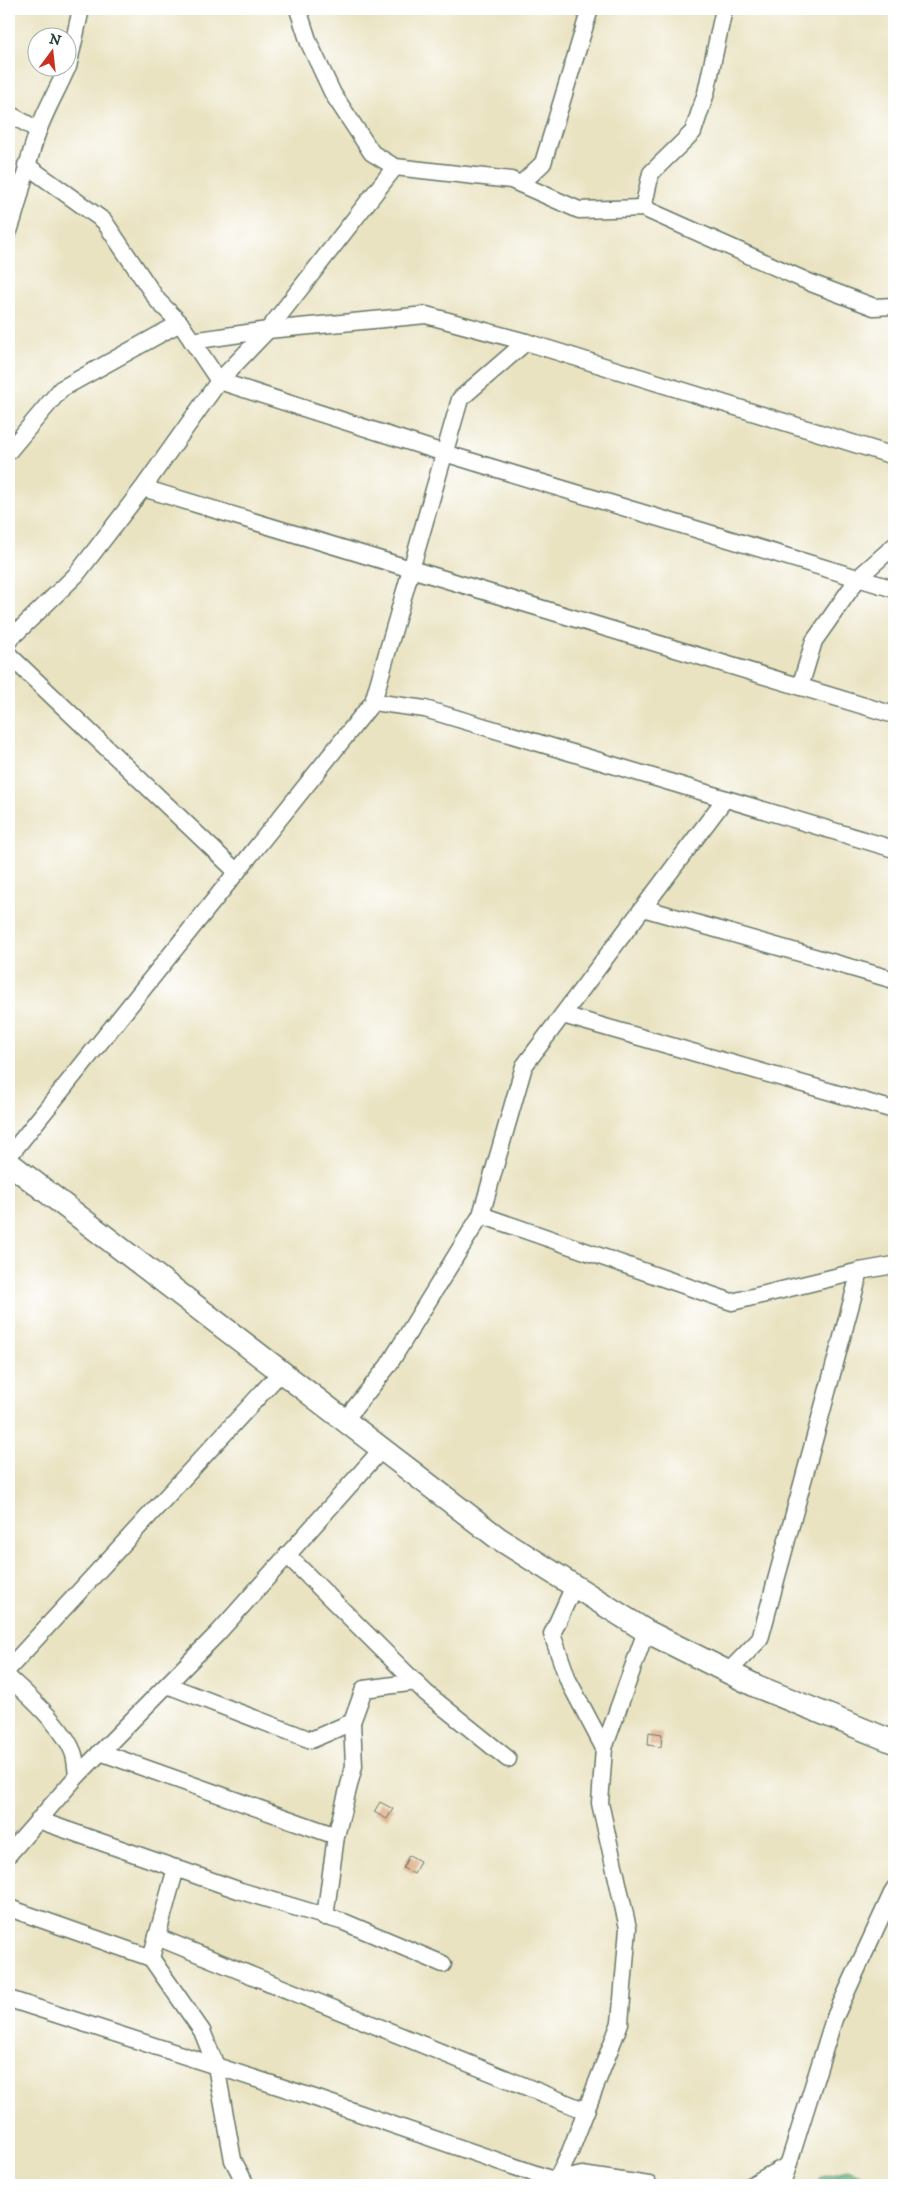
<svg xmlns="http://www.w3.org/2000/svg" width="903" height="2194" viewBox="0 0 903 2194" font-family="'IM FELL DW Pica',serif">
	<rect width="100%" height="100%" fill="#fff"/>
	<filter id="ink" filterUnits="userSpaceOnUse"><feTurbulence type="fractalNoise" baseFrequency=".02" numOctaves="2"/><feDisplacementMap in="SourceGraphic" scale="10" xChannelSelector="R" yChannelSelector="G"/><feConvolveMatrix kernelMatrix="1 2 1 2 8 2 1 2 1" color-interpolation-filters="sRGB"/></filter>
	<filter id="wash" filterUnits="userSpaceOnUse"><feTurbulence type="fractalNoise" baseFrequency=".0096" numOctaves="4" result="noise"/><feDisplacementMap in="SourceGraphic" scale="20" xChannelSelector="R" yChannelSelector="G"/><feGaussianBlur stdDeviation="1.12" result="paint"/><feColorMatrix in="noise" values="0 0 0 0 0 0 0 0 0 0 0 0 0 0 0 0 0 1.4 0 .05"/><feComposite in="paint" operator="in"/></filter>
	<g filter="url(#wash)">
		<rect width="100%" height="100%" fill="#eae3c2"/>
		<path fill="#62b683" stroke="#407a5c" d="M847 2170 882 2183 885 2185H817L822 2176Z"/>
		<g id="blocks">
			<g fill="#dda881">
				<path d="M649 1732 662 1734 661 1747 648 1745Z"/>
				<path d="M380 1802 393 1809 387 1819 374 1812Z"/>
				<path d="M409 1855 420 1861 414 1874 403 1868Z"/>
			</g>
		</g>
	</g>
	<g filter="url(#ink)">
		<use href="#blocks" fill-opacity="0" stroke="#676" stroke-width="1"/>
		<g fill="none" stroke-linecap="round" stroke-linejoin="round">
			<g stroke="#676" stroke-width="19">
				<g id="street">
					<path d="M298 9 309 43 333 94 372 153 395 167 511 180 579 210 643 208 811 283 874 307 894 306"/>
					<path d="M68 67 81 9"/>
					<path d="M9 114 38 130"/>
					<path d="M26 165 104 221 158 301 180 323 219 381 444 453 894 589"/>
					<path d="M521 184 543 163 590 9"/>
					<path d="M643 208 651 173 693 132 706 93 724 9"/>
					<path d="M9 231C21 198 26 164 38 131 46 109 58 89 67 68"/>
					<path d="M192 341 268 330 426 315 526 342 894 456"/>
					<path d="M9 451 61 389 180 323"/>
					<path d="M143 488 894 715"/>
					<path d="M9 640 76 575 143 488 219 381 268 330 395 167"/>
					<path d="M9 655 237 872"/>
					<path d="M800 687 814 641 859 577 894 546"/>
					<path d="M373 702 425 709 894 849"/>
					<path d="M643 908 894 980"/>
					<path d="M563 1015 894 1110"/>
					<path d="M9 1156 373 702 460 399 526 342"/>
					<path d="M481 1215 524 1066 725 799"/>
					<path d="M344 1421 388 1366 481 1215 732 1302 860 1271 894 1265"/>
					<path d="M287 1555 426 1693 508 1759"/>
					<path d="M9 1668 281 1372"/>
					<path d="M728 1672 760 1639 860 1271"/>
					<path d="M9 1678C28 1695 65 1729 73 1752 76 1759 76 1769 77 1776"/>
					<path d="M167 1685 311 1740 352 1722 364 1689 416 1682"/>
					<path d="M604 1748 646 1631"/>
					<path d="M100 1752 336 1836"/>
					<path d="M38 1820 241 1891 344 1922 443 1964"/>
					<path d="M9 1854 77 1776 218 1633 382 1449"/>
					<path d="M176 1868 151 1958 202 2031 216 2066 233 2160 246 2185"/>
					<path d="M9 1908 151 1958"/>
					<path d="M325 1917 336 1836 354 1766 352 1722"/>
					<path d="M157 1937 586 2111"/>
					<path d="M9 1999 318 2099 556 2181 562 2185"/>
					<path d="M556 2181 582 2175 649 2185"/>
					<path d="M550 2185 556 2181 570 2152 620 2023 628 1928 600 1803 604 1748 568 1680 552 1634 574 1586"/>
					<path d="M751 2185 788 2165"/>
					<path d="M782 2185 834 2019 894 1889"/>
				</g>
			</g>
			<g stroke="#676" stroke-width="25">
				<path id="secondary" d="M9 1163 498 1538 646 1631 756 1686 894 1742"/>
			</g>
			<use href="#street" stroke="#fff" stroke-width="16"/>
			<use href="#secondary" stroke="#fff" stroke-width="22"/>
		</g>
	</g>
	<rect width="903" height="2194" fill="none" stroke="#fff" stroke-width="30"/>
	<g transform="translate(52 52) rotate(15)"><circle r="24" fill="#ffffff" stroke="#a5b1ae"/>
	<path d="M0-4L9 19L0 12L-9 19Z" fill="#c8321e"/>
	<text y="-8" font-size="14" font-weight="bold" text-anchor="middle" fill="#1f3d34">N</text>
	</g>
</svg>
